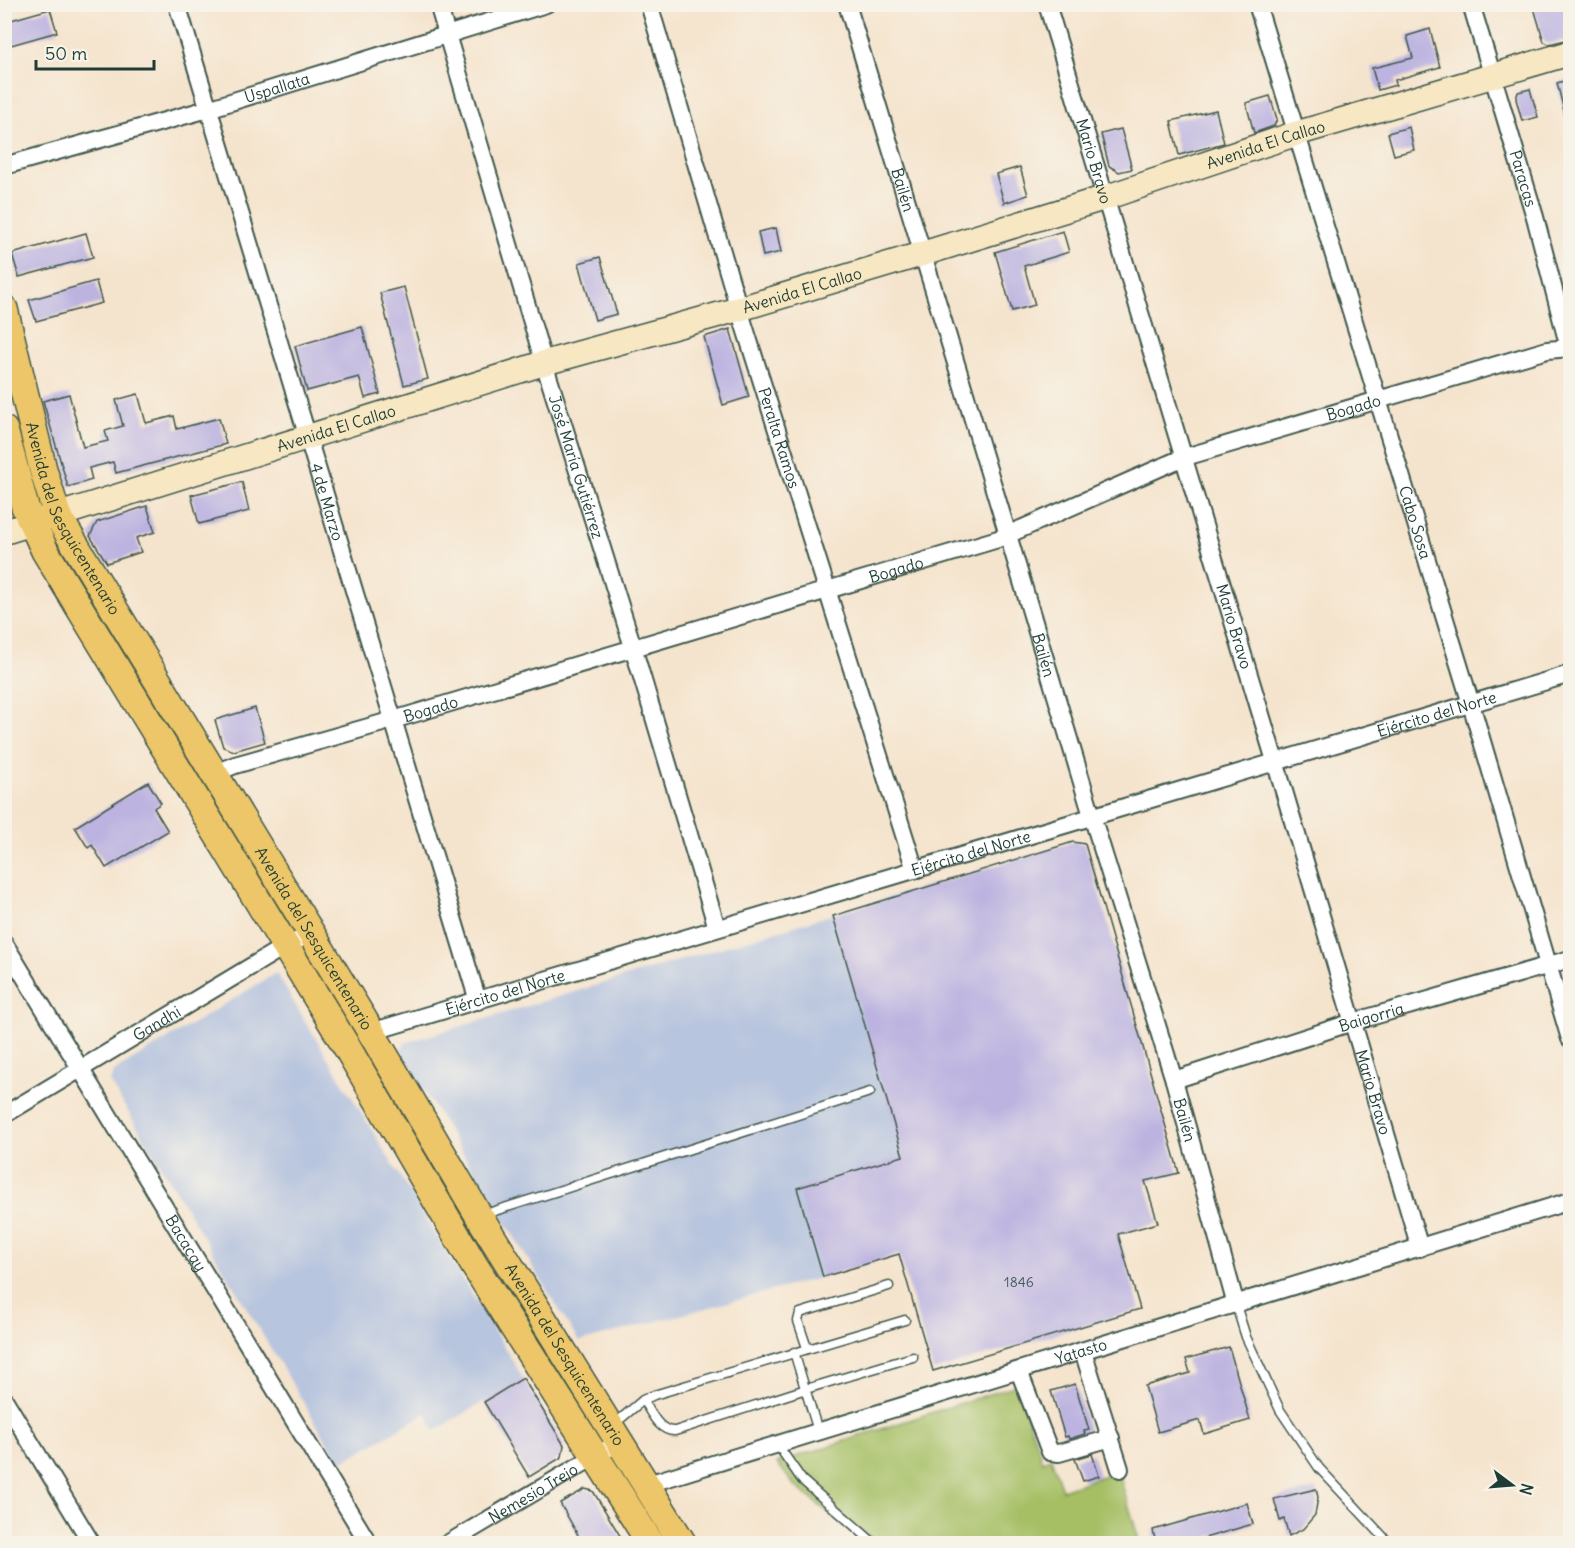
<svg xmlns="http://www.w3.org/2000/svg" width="1575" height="1548" viewBox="0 0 1575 1548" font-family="Delius,sans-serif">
	<rect width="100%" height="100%" fill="#f7f3e8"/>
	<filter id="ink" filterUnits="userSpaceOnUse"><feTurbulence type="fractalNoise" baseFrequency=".0167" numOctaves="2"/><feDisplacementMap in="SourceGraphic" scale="12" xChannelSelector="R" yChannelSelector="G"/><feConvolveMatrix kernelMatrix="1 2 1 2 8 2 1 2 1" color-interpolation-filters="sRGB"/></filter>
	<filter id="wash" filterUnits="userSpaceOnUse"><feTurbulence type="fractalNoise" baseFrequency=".008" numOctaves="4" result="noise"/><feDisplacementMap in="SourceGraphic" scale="24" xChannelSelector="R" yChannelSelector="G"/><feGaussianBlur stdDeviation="1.35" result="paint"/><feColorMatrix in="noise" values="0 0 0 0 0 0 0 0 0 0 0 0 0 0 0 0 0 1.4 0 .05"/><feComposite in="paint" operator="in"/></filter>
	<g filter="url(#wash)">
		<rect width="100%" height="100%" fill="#f5e4cd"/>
		<g fill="#b8c5de">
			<path d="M1073 842 1085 844 1179 1173 1145 1181 823 1277 579 1342 400 1052 405 1043Z"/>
			<path d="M276 973 523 1378 435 1431 426 1413 340 1463 110 1082 113 1072Z"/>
		</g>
		<path fill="#a6bf65" stroke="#627e4c" stroke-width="1.5" d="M1017 1385 1042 1461 1051 1458 1062 1490 1118 1471 1140 1543H866L794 1485 777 1463Z"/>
		<g id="blocks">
			<g fill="#bcb3e0">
				<path d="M1546 4H1570V39L1549 44 1544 42 1534 8Z"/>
				<path d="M50 9 57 32 4 47V22Z"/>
				<path d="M1430 29 1440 67 1395 80 1396 85 1378 90 1372 68 1413 58 1407 36Z"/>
				<path d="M1570 79V119H1566L1557 83Z"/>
				<path d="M1530 89 1538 117 1522 121 1516 99 1518 92Z"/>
				<path d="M1270 96 1277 119 1274 126 1254 133 1246 103Z"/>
				<path d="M1216 110 1224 143 1179 155 1171 121Z"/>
				<path d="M1409 127 1414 150 1394 155 1388 133Z"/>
				<path d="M1121 129 1132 169 1119 172 1109 166 1101 134Z"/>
				<path d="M1020 167 1028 195 1004 203 996 174Z"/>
				<path d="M776 228 781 252 763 256 758 232Z"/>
				<path d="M1063 231 1069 252 1024 266 1035 305 1012 311 995 252Z"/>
				<path d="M86 233 93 257 19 277 12 254Z"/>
				<path d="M600 257 617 314 595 320 579 263Z"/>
				<path d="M96 281 102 303 36 321 29 300Z"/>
				<path d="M404 287 428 379 404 385 380 293Z"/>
				<path d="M362 327 380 394 365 398 359 377 307 391 295 346Z"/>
				<path d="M730 329 749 397 723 405 704 337Z"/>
				<path d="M69 394 83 447 108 441 105 431 123 426 116 400 138 394 146 423 174 416 177 429 219 418 226 444 116 473 113 462 89 468 92 480 68 487 43 401Z"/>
				<path d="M242 482 249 511 199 524 191 495Z"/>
				<path d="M147 506 155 532 136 538 141 552 107 563 90 536 97 522Z"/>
				<path d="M255 708 265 742 234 751 223 747 215 720Z"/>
				<path d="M148 782 161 803 154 808 168 831 106 868 92 845 88 848 75 827Z"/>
				<path d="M1073 842 1085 844 1179 1173 1145 1181 1158 1223 1118 1234 1140 1309 933 1371 899 1254 823 1277 797 1188 903 1156 833 916Z"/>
				<path d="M1229 1347 1250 1420 1204 1434 1200 1420 1158 1432 1145 1386 1190 1373 1186 1359Z"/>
				<path d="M523 1378 564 1445 562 1457 529 1477 484 1402Z"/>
				<path d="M1075 1384 1089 1430 1084 1431 1085 1434 1069 1439 1068 1436 1065 1437 1051 1391Z"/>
				<path d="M1092 1454 1099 1476 1083 1481 1075 1459Z"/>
				<path d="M585 1489 593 1491 625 1544H583L560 1503Z"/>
				<path d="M1316 1489 1318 1497 1315 1515 1303 1529 1289 1536 1284 1519 1280 1521 1274 1499Z"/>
				<path d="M1247 1503 1253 1524 1184 1544H1156L1153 1530Z"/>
			</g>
		</g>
	</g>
	<g filter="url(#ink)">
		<use href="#blocks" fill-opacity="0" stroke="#3f564b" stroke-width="1.5"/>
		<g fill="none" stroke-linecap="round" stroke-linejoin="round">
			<g stroke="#3f564b" stroke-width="11">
				<g id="lane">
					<path d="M482 1215 870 1092"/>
					<path d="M1236 1305 1246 1337 1280 1410 1319 1468 1390 1544"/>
					<path d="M807 1348 798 1321 800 1313 889 1286"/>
					<path d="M794 1352 818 1431"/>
					<path d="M643 1400C651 1412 659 1432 675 1431L806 1389 913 1357"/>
					<path d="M612 1426 643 1400 654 1395 905 1320"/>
					<path d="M777 1444 802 1480 875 1544"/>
				</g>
			</g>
			<g stroke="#3f564b" stroke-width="20">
				<g id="street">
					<path id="s1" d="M177 4 478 1001"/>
					<path id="s2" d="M438 4 544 363 633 647 717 928"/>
					<path id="s3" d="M649 4 739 309 915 870"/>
					<path id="s4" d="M847 4 1008 535 1092 816 1174 1080 1236 1305"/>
					<path id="s5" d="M1047 4 1275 761 1420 1248"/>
					<path id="s6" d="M1257 4 1471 704 1570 1039"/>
					<path id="s7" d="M1471 4 1535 217 1570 352"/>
					<path id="s8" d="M4 166 208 109 546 4"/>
					<path id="s9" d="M215 773 235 765 393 720 998 539 1182 458 1547 350 1570 348"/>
					<path id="s10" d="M4 943 369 1544"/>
					<path id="s11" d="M371 1032 1570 674"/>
					<path id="s12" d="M1174 1080 1353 1022 1570 959"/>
					<path id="s13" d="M4 1115 285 946 312 934"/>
					<path d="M1083 1351 1120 1469"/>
					<path d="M1019 1371 1050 1452 1059 1453 1111 1438"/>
					<path d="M4 1399 92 1544"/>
					<path id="s14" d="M640 1480 646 1484 661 1480 1570 1201"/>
					<path id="s15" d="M447 1544 619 1442"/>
				</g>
			</g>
			<g stroke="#3f564b" stroke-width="27">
				<g id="secondary">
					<path id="s16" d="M4 532 544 363 739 309 922 254 1104 198 1295 134 1570 53"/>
				</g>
			</g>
			<g stroke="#3f564b" stroke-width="30">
				<g id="primary">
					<path id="s17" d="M4 309 43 469 57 515 371 1032 479 1216 683 1544"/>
					<path d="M4 430 25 507 45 551 345 1044 474 1265 651 1544"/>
				</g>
			</g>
			<use href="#lane" stroke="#fff" stroke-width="8"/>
			<use href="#street" stroke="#fff" stroke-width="16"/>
			<use href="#secondary" stroke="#f7e8c3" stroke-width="24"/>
			<use href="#primary" stroke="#ecc669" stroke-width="27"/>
		</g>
	</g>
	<g text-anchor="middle" stroke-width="6" stroke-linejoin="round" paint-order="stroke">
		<g font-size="14" fill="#465a5f">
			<text x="1019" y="1287">1846</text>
		</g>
		<g font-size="16" fill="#1f3d34" stroke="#f7f3e8">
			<text dy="6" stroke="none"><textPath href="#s8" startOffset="284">Uspallata</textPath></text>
			<text dy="6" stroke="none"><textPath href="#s16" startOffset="1320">Avenida El Callao</textPath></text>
			<text dy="6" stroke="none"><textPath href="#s5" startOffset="164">Mario Bravo</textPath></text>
			<text dy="6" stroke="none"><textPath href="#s7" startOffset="182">Paracas</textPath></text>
			<text dy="6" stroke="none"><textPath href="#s4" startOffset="194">Bailén</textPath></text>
			<text dy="6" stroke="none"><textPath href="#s16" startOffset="834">Avenida El Callao</textPath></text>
			<text dy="6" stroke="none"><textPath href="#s9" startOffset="1197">Bogado</textPath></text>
			<text dy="6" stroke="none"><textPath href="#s16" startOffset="348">Avenida El Callao</textPath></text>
			<text dy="6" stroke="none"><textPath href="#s3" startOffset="453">Peralta Ramos</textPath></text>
			<text dy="6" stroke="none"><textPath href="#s2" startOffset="483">José María Gutiérrez</textPath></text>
			<text dy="6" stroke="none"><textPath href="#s1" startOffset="520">4 de Marzo</textPath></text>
			<text dy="6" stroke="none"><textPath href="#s17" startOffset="222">Avenida del Sesquicentenario</textPath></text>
			<text dy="6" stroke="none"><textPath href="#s6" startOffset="542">Cabo Sosa</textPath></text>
			<text dy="6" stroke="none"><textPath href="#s9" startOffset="711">Bogado</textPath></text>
			<text dy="6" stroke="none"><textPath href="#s5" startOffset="650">Mario Bravo</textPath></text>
			<text dy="6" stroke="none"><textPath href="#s4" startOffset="680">Bailén</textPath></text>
			<text dy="6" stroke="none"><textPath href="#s9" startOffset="225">Bogado</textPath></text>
			<text dy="6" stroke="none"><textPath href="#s11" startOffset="1112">Ejército del Norte</textPath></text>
			<text dy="6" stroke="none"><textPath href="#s11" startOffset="626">Ejército del Norte</textPath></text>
			<text dy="6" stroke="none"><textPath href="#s17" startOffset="708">Avenida del Sesquicentenario</textPath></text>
			<text dy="6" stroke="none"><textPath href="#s11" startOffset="140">Ejército del Norte</textPath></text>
			<text dy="6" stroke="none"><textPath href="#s12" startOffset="207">Baigorria</textPath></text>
			<text dy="6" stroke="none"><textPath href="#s13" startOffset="178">Gandhi</textPath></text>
			<text dy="6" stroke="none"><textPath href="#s5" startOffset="1136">Mario Bravo</textPath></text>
			<text dy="6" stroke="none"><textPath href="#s4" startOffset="1166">Bailén</textPath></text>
			<text dy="6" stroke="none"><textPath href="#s10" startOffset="351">Bacacay</textPath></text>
			<text dy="6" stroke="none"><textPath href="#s14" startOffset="462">Yatasto</textPath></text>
			<text dy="6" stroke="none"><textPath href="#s17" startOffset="1194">Avenida del Sesquicentenario</textPath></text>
			<text dy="6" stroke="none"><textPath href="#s15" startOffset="100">Nemesio Trejo</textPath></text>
		</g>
	</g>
	<rect width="1575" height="1548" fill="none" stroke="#f7f3e8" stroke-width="24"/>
	<g transform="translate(1512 1485) rotate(106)" stroke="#f7f3e8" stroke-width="4.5" paint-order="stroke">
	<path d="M0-4.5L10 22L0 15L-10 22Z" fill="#1f3d34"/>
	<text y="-9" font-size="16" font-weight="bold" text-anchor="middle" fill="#1f3d34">N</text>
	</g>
	<path d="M36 60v9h118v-9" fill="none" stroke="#1f3d34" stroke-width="3"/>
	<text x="45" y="60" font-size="18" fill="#1f3d34" stroke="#f7f3e8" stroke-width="4.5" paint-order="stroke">50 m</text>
</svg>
